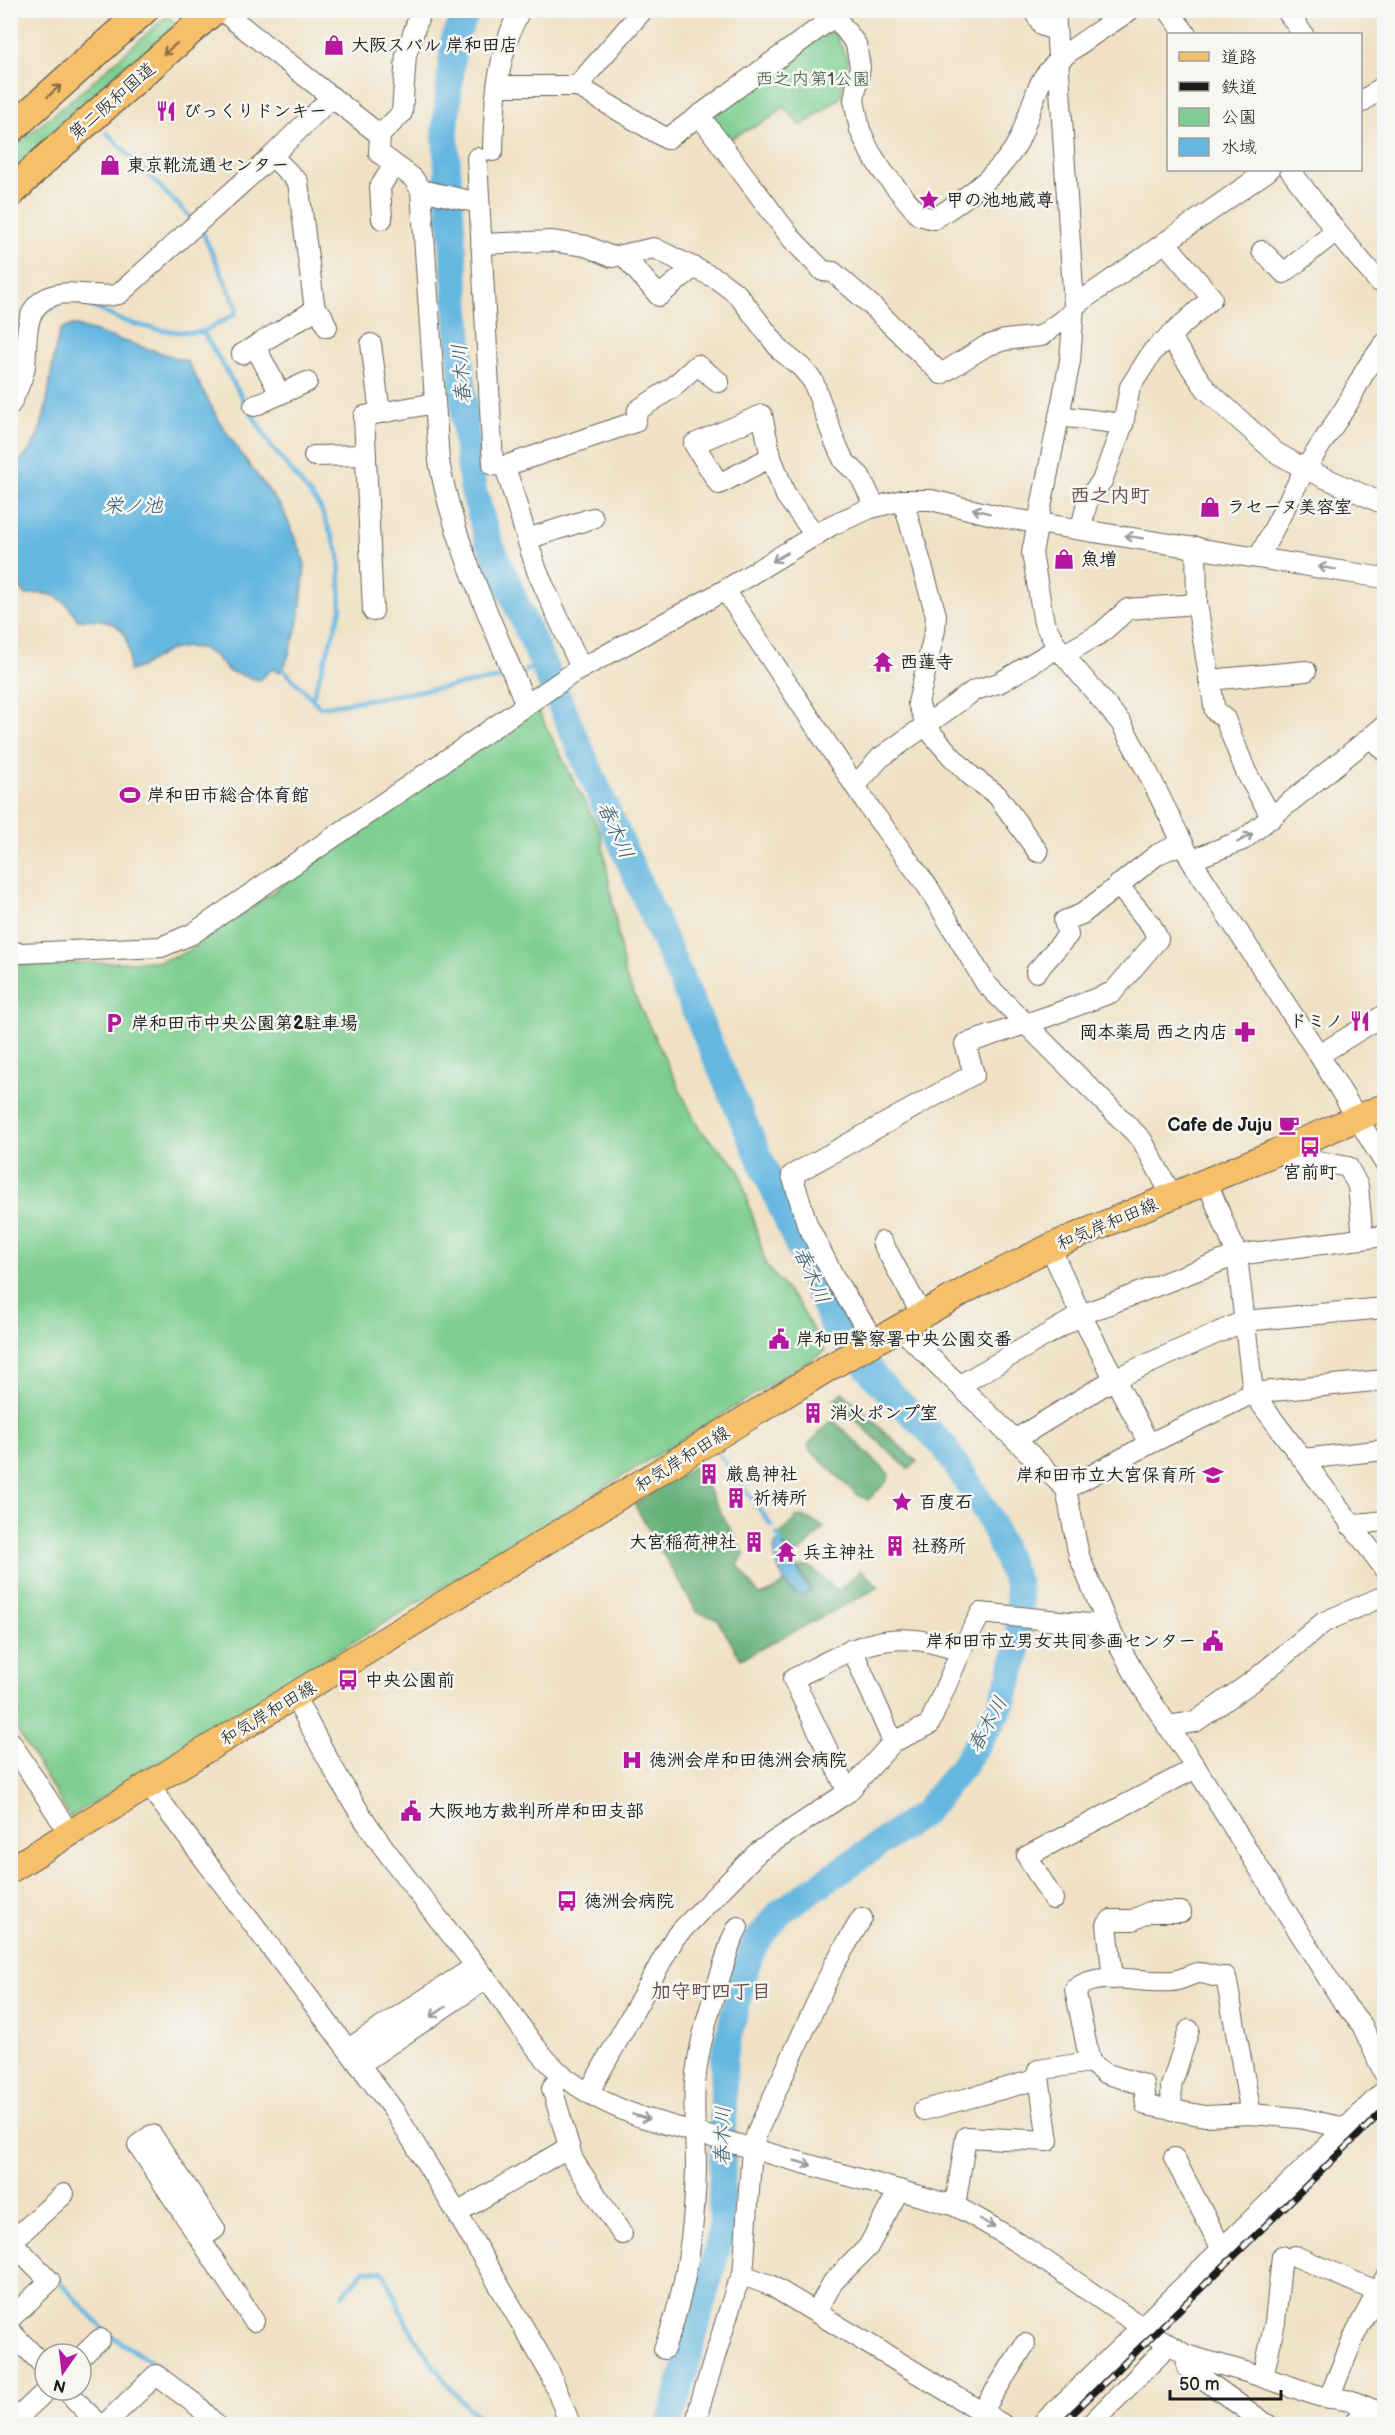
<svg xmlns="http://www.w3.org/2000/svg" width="1395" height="2435" viewBox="0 0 1395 2435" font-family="'Balsamiq Sans','Klee One',sans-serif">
	<rect width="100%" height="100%" fill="#f6f6f2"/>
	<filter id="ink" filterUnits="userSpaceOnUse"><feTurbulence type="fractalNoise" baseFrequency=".0167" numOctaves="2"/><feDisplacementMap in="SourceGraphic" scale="12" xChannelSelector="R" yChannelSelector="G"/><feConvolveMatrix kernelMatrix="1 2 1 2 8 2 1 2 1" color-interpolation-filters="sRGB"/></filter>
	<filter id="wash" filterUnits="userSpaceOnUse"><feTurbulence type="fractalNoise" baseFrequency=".008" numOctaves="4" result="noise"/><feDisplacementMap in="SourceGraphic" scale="24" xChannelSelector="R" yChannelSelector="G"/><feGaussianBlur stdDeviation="1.35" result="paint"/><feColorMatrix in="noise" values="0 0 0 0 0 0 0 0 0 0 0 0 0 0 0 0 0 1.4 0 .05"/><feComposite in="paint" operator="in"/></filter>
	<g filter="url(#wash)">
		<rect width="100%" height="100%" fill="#f0e1c4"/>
		<g fill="#7dce90" stroke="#4c7556" stroke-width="1.5">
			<path d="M167 16 178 26 11 177V149L81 92Z"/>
			<path d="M824 32 835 34 848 60 841 97 801 126 784 107 769 119 725 141 712 124 714 115Z"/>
			<path d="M536 707 601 834 625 976 699 1129 739 1169 766 1265 799 1305 825 1351 70 1817 11 1720V965L161 961 189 951Z"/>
		</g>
		<g fill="#66b17a" stroke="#41664b" stroke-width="1.5">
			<path d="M842 1392 917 1462 908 1469 834 1400Z"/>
			<path d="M830 1421H834L889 1474 888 1480 868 1500 856 1494 809 1449 808 1445Z"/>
			<path d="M693 1467 697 1469 744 1554 738 1565 759 1595C767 1596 781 1587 786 1580L799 1595 810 1590 798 1569 808 1565 838 1591 861 1570 879 1587 741 1659 717 1619 697 1612 634 1504Z"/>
			<path d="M802 1516 822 1525 824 1528 805 1548 793 1556H790L778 1536 797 1517Z"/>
		</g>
		<g fill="#65b7e0" stroke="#406a7e" stroke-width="1.5">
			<path d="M73 325 187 361 221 424 244 458 283 510 302 554 305 566 299 621 286 663 279 672 272 669 259 680 228 671 216 657 202 648 185 647 167 651 141 667 129 671C132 631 119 615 78 620 66 599 51 589 27 595L11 581V468C56 440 44 373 61 329Z"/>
			<path d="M781 1542 810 1591 802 1596C785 1592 772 1559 775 1544Z"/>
		</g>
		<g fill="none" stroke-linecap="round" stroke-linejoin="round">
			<g stroke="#65b7e0" stroke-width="4.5">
				<path d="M448 13 462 23"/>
				<path d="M107 133 192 219"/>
				<path d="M201 229 237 307 235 314 203 332"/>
				<path d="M83 303C96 307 108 315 121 320 148 329 175 334 203 332L271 446 320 507 339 554 341 610 312 699"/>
				<path d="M42 315 57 305"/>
				<path d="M282 668 320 707 509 677"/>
				<path d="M525 671 541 663"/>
				<path d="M720 1455 771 1525"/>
				<path d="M777 1534 781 1542"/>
				<path d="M56 2278 107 2333 160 2368"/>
				<path d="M343 2295 365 2270 382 2271C394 2288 398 2308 408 2326 421 2348 459 2405 480 2417 494 2424 509 2417 525 2424"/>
			</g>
			<path stroke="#65b7e0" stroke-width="27" d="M468 10 454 39 445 130 466 437 473 489 487 537 833 1325 878 1381 944 1446 987 1513 1017 1583 1020 1610 1018 1647 1011 1676 999 1710 962 1767 924 1813 780 1912 755 1943 743 1975 724 2058 721 2234 670 2424"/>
		</g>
	</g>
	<g filter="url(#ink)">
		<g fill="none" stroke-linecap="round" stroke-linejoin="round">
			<g stroke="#666157" stroke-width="22">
				<g id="minor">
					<path d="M221 10 380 135"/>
					<path d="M421 10 406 55 402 113 380 135 379 153 413 178 421 190 439 461C454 546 494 625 526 705"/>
					<path d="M830 10 856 44 860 67 854 100 860 130 870 152 883 172 919 215 934 219C962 201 1002 173 1018 142 1027 124 1034 93 1043 78 1061 52 1104 29 1130 10"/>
					<path d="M1033 10 1043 26 1056 30"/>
					<path d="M1055 10 1074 306 1070 361 1032 553 1044 623 1058 648 1121 723 1147 771 1191 860 1319 1055 1384 1162"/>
					<path d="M1168 10 1186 34"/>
					<path d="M1286 10 1303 34"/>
					<path d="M497 86H577L667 139 834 17"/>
					<path d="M577 86 643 10"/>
					<path d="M1360 103 1384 86"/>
					<path d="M699 115 792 239 823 271 833 272 871 305 941 374 986 346 1005 340 1041 336 1073 312"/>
					<path d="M493 151C494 103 497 54 520 10"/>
					<path d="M272 156 298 182 315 310 322 315 327 327"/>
					<path d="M477 158 493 465 505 466 635 422 638 410 672 388 697 365 719 382"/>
					<path d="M1290 170 1336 231 1378 281"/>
					<path d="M421 190 479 203"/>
					<path d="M382 219 380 187 394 165"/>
					<path d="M481 244 551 241 586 246 612 257 654 248 717 279 738 295 781 351 801 367 813 381 835 442 844 461 860 476 875 507"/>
					<path d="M1262 251 1284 273 1336 231"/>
					<path d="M623 255 659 296 694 267"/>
					<path d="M1074 306 1269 170"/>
					<path d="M1169 336 1206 389 1275 452 1305 469 1384 504"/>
					<path d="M371 344 380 413"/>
					<path d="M255 346 280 394"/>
					<path d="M242 354 315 310"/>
					<path d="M10 405C16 392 23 380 25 366 28 339 21 304 55 295 76 289 98 300 119 294L272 156 332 97"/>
					<path d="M254 406 307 382"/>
					<path d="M1059 416 1123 424"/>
					<path d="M314 456 366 455"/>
					<path d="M771 457 719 484 694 444 762 415 771 457 786 496 816 536"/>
					<path d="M505 466 527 539"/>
					<path d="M903 500 936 615 935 630 918 703 924 718 932 734 952 757 971 776 997 795 1038 852"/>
					<path d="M1081 529 1088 498 1102 481 1123 424 1130 387 1153 351 1212 298 1165 242"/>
					<path d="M1196 547 1197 604 1215 711 1225 719 1246 772 1272 818"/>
					<path d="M1259 557 1305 469 1347 405 1366 369 1384 344"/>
					<path d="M725 590 871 810 928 887 986 984 1142 1140 1172 1196"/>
					<path d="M373 611 364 416 435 403"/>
					<path d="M1063 655 1101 633 1128 609 1197 604"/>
					<path d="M581 668 537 571 527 539 593 518"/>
					<path d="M1209 680 1306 671"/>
					<path d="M1371 737 1384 751"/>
					<path d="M855 786 880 758 975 690 999 683 1058 648"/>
					<path d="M1191 860 1243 840 1384 726"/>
					<path d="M10 952 22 953 161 947 192 934 573 673 725 590 832 525 871 508 903 500H931L1006 518 1384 578"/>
					<path d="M1036 972 1068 935 1064 921 1082 914 1158 854 1183 843"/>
					<path d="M1319 1055 1384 1015"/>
					<path d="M1276 1153 1348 1167 1358 1186 1363 1239"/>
					<path d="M1207 1182 1237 1255 1253 1393 1384 1568"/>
					<path d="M882 1242 922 1315"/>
					<path d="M1050 1247 1081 1315 1149 1444"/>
					<path d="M900 1328 1066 1489 1079 1556 1108 1626 1142 1687 1196 1768 1343 2002 1362 2025 1384 2073"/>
					<path d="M875 1342 835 1279 807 1224 792 1175 974 1074 965 1044 1049 1016 1113 992 1158 939 1151 925 1118 885"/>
					<path d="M960 1385 1081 1315 1237 1255 1384 1236"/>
					<path d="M1016 1439 1114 1379 1244 1321 1384 1308"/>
					<path d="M1303 1459 1384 1450"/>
					<path d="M1066 1489 1149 1444 1253 1393 1384 1380"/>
					<path d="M1350 1525 1384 1521"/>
					<path d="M852 1649 893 1742"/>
					<path d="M295 1697C319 1743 344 1791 374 1834 412 1888 454 1937 494 1989 515 2017 534 2051 561 2074 584 2093 613 2107 641 2117L955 2206C1037 2249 1107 2308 1186 2355L1187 2367 1266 2424"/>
					<path d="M1167 1726 1195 1722 1253 1681 1324 1622 1384 1596"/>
					<path d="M10 1741 70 1834"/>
					<path d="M149 1786 395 2112 457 2213 550 2373 570 2424"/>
					<path d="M848 1792 793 1679C831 1660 871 1634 915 1640 930 1641 946 1647 961 1651"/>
					<path d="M1053 1899 1027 1856 1196 1768"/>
					<path d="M1113 1979 1107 1925 1111 1920H1133L1149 1912H1181"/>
					<path d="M348 2049 476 1966"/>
					<path d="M1090 2062 1075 1989C1101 1969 1141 1984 1172 1981 1181 1981 1189 1974 1199 1973 1206 1973 1216 1978 1226 1977L1251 2114"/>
					<path d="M359 2065 486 1979"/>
					<path d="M562 2074 552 2088 573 2160 622 2234"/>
					<path d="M589 2092 675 1937 758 1852 848 1792 893 1742 929 1725 961 1651 981 1613 1108 1626"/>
					<path d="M924 2110 1039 2079"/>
					<path d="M1172 2111 1171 2086 1189 2030"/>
					<path d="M1174 2158 1222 2249"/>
					<path d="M955 2206 966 2137 1048 2141 1038 2070 1090 2062 1104 2073 1144 2085 1146 2105 1205 2116 1251 2114 1299 2118 1346 2128"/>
					<path d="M457 2213 569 2147"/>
					<path d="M200 2239 215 2229 152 2135 138 2145 254 2321"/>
					<path d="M10 2243 64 2194"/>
					<path d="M1295 2256 1378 2292"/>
					<path d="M743 2275 770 2285 1002 2424"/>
					<path d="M816 2312 833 2282 868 2247 899 2190"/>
					<path d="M10 2319 50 2281 12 2242"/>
					<path d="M10 2331 45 2367"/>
					<path d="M664 2349C687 2290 695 2228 696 2166 696 2138 693 2111 695 2083 699 2035 717 1988 731 1941L738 1927"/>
					<path d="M1186 2355 1253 2374 1319 2396 1352 2401 1384 2414"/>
					<path d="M81 2357 100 2339"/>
					<path d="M1263 2377 1275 2322 1282 2256"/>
					<path d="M66 2390 98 2424"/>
					<path d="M1329 2398 1356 2332 1384 2280"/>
					<path d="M982 2412 1025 2344"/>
					<path d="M11 2424 47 2390"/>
					<path d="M105 2424 156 2375 198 2406 215 2424"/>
					<path d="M696 2424 700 2405 736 2288 743 2275 752 2148 758 2130 835 1963 862 1918"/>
					<path d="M1042 2424 1384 2091"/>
					<path d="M1091 2424 1169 2345"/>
					<path d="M1355 2424 1366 2407"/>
				</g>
			</g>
			<g stroke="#666157" stroke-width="28">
				<path id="major" d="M10 1870 830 1367 975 1285 1050 1247 1384 1107"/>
			</g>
			<g stroke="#666157" stroke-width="31">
				<g id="highway">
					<path d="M10 130 144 10"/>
					<path d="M10 194 40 164 214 10"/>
				</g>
			</g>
			<use href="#minor" stroke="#fff" stroke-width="20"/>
			<use href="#major" stroke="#f6c06b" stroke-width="26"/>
			<use href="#highway" stroke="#f6c06b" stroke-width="28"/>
			<g stroke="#1c1c1c" stroke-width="7">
				<path id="rail" d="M1062 2424 1384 2110"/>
			</g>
			<use href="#rail" stroke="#f6f6f2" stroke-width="4.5" stroke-dasharray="14" stroke-linecap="butt"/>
		</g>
		<defs><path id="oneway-shaft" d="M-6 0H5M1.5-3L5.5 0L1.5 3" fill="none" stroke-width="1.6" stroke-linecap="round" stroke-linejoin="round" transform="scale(1.5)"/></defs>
		<g stroke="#896e44">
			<use href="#oneway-shaft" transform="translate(170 49) rotate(139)"/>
			<use href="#oneway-shaft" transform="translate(54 91) rotate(-42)"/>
		</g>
		<g stroke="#999">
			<use href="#oneway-shaft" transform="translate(981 511) rotate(-165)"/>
			<use href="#oneway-shaft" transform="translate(1134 537) rotate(-171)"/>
			<use href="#oneway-shaft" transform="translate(780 557) rotate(149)"/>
			<use href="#oneway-shaft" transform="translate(1327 568) rotate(-171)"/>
			<use href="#oneway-shaft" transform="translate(1245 838) rotate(-30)"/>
			<use href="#oneway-shaft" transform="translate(438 2012) rotate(146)"/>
			<use href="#oneway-shaft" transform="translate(641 2117) rotate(17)"/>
			<use href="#oneway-shaft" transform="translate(803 2163) rotate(16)"/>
			<use href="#oneway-shaft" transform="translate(987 2223) rotate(28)"/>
		</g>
	</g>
	<defs>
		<g id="shop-bare" transform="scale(1.62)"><path d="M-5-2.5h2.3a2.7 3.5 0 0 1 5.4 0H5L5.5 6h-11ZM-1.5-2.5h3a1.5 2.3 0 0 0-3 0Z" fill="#b5179e" stroke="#f6f6f2" stroke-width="2.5" paint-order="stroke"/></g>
		<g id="restaurant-bare" transform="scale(1.62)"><path d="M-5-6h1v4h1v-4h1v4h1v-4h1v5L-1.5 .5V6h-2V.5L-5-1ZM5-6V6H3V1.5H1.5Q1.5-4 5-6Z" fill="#b5179e" stroke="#f6f6f2" stroke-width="2.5" paint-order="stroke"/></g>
		<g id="sight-bare" transform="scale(1.62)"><path d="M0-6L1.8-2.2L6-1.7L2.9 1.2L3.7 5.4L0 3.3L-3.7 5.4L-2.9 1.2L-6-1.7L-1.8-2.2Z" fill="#b5179e" stroke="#f6f6f2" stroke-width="2.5" paint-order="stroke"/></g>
		<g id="temple-bare" transform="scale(1.62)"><path d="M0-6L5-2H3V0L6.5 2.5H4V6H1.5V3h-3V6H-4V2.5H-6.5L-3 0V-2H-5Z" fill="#b5179e" stroke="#f6f6f2" stroke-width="2.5" paint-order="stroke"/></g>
		<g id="stadium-bare" transform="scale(1.62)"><path d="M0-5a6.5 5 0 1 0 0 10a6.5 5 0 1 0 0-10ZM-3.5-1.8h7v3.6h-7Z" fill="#b5179e" stroke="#f6f6f2" stroke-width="2.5" paint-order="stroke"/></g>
		<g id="parking-bare" transform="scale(1.62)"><path d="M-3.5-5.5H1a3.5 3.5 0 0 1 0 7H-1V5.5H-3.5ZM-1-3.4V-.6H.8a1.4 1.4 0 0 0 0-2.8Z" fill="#b5179e" stroke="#f6f6f2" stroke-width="2.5" paint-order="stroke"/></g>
		<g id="pharmacy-bare" transform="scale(1.62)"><path d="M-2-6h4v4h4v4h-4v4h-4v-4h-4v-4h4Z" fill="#b5179e" stroke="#f6f6f2" stroke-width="2.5" paint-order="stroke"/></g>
		<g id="cafe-bare" transform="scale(1.62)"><path d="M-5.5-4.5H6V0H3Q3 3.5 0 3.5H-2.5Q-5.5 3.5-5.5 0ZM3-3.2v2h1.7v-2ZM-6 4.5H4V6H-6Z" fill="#b5179e" stroke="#f6f6f2" stroke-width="2.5" paint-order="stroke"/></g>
		<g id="bus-bare" transform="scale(1.62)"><path d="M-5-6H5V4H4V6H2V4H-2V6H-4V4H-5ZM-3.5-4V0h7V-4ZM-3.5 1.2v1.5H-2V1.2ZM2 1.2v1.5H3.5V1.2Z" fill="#b5179e" stroke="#f6f6f2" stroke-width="2.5" paint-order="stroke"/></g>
		<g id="civic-bare" transform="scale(1.62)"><path d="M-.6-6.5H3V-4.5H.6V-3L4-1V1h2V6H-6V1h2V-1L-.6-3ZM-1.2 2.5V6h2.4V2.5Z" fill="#b5179e" stroke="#f6f6f2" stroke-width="2.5" paint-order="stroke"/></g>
		<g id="building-bare" transform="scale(1.62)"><path d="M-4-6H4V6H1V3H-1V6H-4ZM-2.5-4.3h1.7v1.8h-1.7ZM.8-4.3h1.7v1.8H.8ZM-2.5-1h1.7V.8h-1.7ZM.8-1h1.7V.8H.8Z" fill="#b5179e" stroke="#f6f6f2" stroke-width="2.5" paint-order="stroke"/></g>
		<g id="school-bare" transform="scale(1.62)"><path d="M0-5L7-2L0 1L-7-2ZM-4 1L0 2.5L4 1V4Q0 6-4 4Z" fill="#b5179e" stroke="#f6f6f2" stroke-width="2.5" paint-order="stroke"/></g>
		<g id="hospital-bare" transform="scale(1.62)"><path d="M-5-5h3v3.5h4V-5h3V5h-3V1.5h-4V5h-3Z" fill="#b5179e" stroke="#f6f6f2" stroke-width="2.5" paint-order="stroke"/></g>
	</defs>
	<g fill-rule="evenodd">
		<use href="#shop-bare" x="334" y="45"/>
		<use href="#restaurant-bare" x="166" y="111"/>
		<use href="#shop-bare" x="110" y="165"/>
		<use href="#sight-bare" x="929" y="200"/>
		<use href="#shop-bare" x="1210" y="507"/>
		<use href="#shop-bare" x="1064" y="559"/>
		<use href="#temple-bare" x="883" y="662"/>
		<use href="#stadium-bare" x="130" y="795"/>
		<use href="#restaurant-bare" x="1360" y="1021"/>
		<use href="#parking-bare" x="114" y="1023"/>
		<use href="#pharmacy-bare" x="1245" y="1032"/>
		<use href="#cafe-bare" x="1289" y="1125"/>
		<use href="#bus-bare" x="1310" y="1147"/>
		<use href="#civic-bare" x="779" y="1339"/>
		<use href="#building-bare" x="813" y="1413"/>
		<use href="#building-bare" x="709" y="1474"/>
		<use href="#school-bare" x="1213" y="1475"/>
		<use href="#building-bare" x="736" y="1498"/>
		<use href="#sight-bare" x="902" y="1502"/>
		<use href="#building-bare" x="754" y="1542"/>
		<use href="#building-bare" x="895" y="1546"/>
		<use href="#temple-bare" x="786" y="1552"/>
		<use href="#civic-bare" x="1213" y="1641"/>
		<use href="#bus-bare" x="348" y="1680"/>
		<use href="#hospital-bare" x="632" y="1760"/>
		<use href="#civic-bare" x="411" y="1811"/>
		<use href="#bus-bare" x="567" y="1901"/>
	</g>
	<g text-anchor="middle" stroke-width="5" stroke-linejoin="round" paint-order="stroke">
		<g font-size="18" font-weight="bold" fill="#1c1c1c" stroke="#f6f6f2" text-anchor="start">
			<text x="351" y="51">大阪スバル 岸和田店</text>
			<text x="183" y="117">びっくりドンキー</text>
			<text x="127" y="171">東京靴流通センター</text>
			<text x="946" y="206">甲の池地蔵尊</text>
			<text x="1227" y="513">ラセーヌ美容室</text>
			<text x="1081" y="565">魚増</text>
			<text x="900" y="668">西蓮寺</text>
			<text x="147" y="801">岸和田市総合体育館</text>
			<text x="1343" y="1027" text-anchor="end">ドミノ</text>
			<text x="131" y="1029">岸和田市中央公園第2駐車場</text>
			<text x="1228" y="1038" text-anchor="end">岡本薬局 西之内店</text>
			<text x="1272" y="1131" text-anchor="end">Cafe de Juju</text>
			<text x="1310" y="1178" text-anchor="middle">宮前町</text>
			<text x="796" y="1345">岸和田警察署中央公園交番</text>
			<text x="830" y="1419">消火ポンプ室</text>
			<text x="726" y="1480">厳島神社</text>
			<text x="1196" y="1481" text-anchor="end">岸和田市立大宮保育所</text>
			<text x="753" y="1504">祈祷所</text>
			<text x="919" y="1508">百度石</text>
			<text x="737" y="1548" text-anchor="end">大宮稲荷神社</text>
			<text x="912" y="1552">社務所</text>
			<text x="803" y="1558">兵主神社</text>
			<text x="1196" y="1647" text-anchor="end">岸和田市立男女共同参画センター</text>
			<text x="365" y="1686">中央公園前</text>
			<text x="649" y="1766">徳洲会岸和田徳洲会病院</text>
			<text x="428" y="1817">大阪地方裁判所岸和田支部</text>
			<text x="584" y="1907">徳洲会病院</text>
		</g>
		<g font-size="18" fill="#3e5a45" stroke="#f6f6f2">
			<text x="813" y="85">西之内第1公園</text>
		</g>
		<g font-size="18" fill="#1c1c1c" stroke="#f6f6f2">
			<text transform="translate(112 101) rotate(-41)" y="6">第二阪和国道</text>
			<text transform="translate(1107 1224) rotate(-23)" y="6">和気岸和田線</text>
			<text transform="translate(682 1459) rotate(-32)" y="6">和気岸和田線</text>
			<text transform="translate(268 1713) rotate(-31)" y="6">和気岸和田線</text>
		</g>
		<g font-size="20" font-style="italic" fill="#395a6a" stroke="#f6f6f2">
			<text transform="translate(461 374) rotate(-94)" y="7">春木川</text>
			<text x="133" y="512">栄ノ池</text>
			<text transform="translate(616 830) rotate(66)" y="7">春木川</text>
			<text transform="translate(812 1275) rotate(66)" y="7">春木川</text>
			<text transform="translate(987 1724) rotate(-61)" y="7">春木川</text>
			<text transform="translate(722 2136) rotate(-89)" y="7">春木川</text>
		</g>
		<g font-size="20" font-weight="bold" fill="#6a4e4b" stroke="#f6f6f2">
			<text x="1110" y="502">西之内町</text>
			<text x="711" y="1998">加守町四丁目</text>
		</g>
	</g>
	<rect width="1395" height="2435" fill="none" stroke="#f6f6f2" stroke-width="36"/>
	<rect x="1167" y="33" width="195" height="138" fill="#f6f6f2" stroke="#9f9f9c" stroke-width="1.5"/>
	<rect x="1179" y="52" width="30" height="9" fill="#f6c06b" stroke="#9f9f9c" stroke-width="1.5"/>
	<text x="1221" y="63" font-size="18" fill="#1c1c1c">道路</text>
	<rect x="1179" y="82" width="30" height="9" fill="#1c1c1c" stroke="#9f9f9c" stroke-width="1.5"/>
	<text x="1221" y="93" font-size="18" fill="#1c1c1c">鉄道</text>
	<rect x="1179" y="108" width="30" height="18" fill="#7dce90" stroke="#9f9f9c" stroke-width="1.5"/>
	<text x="1221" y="123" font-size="18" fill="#1c1c1c">公園</text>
	<rect x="1179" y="138" width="30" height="18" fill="#65b7e0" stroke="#9f9f9c" stroke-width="1.5"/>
	<text x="1221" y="153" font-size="18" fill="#1c1c1c">水域</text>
	<g transform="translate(63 2372) rotate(194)"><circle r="28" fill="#f6f6f2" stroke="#9f9f9c" stroke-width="1.5"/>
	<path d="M0-4.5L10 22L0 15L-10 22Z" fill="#b5179e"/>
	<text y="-9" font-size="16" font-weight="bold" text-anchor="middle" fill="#1c1c1c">N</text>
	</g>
	<path d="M1170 2390v9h111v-9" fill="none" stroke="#1c1c1c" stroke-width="3"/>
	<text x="1179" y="2390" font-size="18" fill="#1c1c1c" stroke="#f6f6f2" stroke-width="4.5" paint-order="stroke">50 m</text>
</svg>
